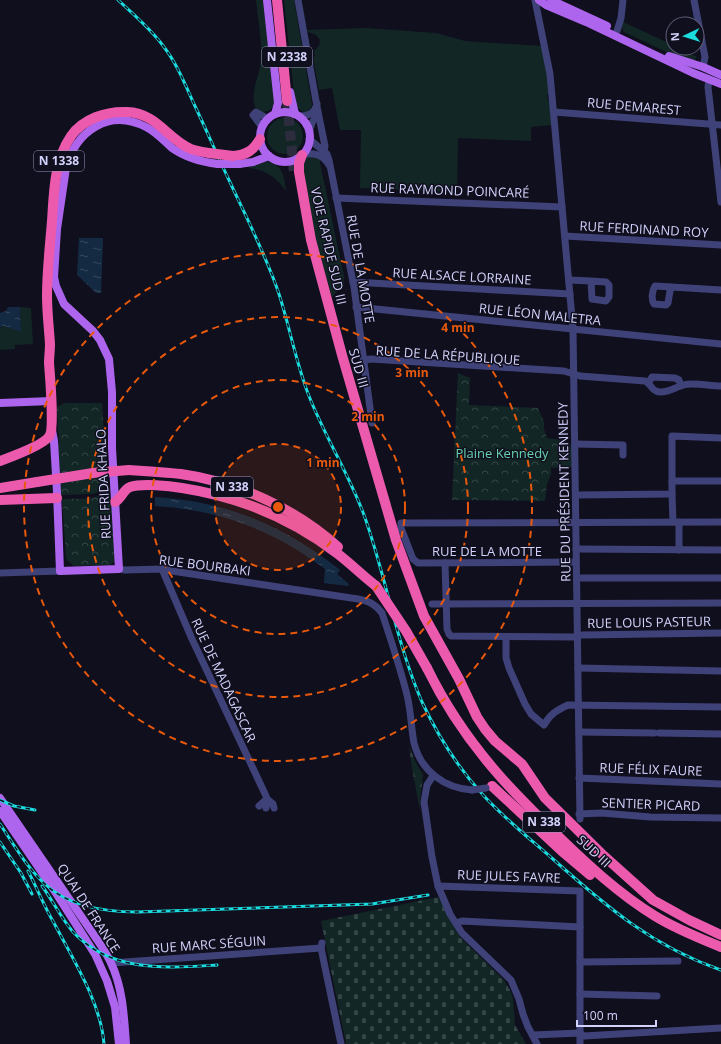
<svg xmlns="http://www.w3.org/2000/svg" width="721" height="1044" viewBox="0 0 721 1044" font-family="'Open Sans',sans-serif">
	<defs>
		<pattern id="forest-firs" width="22" height="20" patternUnits="userSpaceOnUse"><rect width="22" height="20" fill="#122725"/><path d="M5 1l3.5 6h-7zM16 11l3.5 6h-7z" fill="#344546"/></pattern>
		<pattern id="cemetery-stones" width="16" height="16" patternUnits="userSpaceOnUse"><rect width="16" height="16" fill="#122725"/><path d="M2 7V4a2 2 0 0 1 4 0v3zM10 15v-3a2 2 0 0 1 4 0v3z" fill="#344546"/></pattern>
		<pattern id="park-crowns" width="20" height="18" patternUnits="userSpaceOnUse"><rect width="20" height="18" fill="#122725"/><path d="M2 6a3 3 0 1 1 6 0M12 15a3 3 0 1 1 6 0" fill="none" stroke="#344546"/></pattern>
		<pattern id="water-ripples" width="26" height="14" patternUnits="userSpaceOnUse"><rect width="26" height="14" fill="#142a42"/><path d="M2 4q2-2 4 0t4 0M15 11q2-2 4 0t4 0" fill="none" stroke="#35485e"/></pattern>
	</defs>
	<rect width="100%" height="100%" fill="#100f1e"/>
	<g fill="#122725">
		<path d="M256 0H264L275 102C273 111 266 112 258 112 247 96 260 77 261 60 262 41 258 19 256 0Z"/>
		<path d="M284 0H294L312 104C309 118 299 112 295 103Z"/>
		<path d="M623 22 673 45V48H679L697 57 693 62 677 57 624 32 622 28Z"/>
		<path d="M366 28 436 33 465 41 542 46 548 75 549 93 547 95 548 101 550 102 552 125 531 127V141L458 138 457 192 360 188 361 130H340L332 88 319 90 313 58 315 56 314 51 319 46 320 40 316 35 308 32 307 30Z"/>
		<circle cx="285" cy="136" r="18"/>
		<path d="M308 156 319 158 344 277V284L332 297 311 224 303 168 305 159Z"/>
		<path d="M267 161C283 166 284 175 286 191 276 177 266 170 249 168V167Z"/>
		<path d="M20 307 31 308 33 344 15 345V349L0 350V328L4 326 21 332Z"/>
	</g>
	<path fill="url(#forest-firs)" d="M409 746 415 761 423 775 420 799V811L412 768Z"/>
	<path fill="url(#cemetery-stones)" d="M438 897 460 937 504 980 511 992 513 999 515 1025 526 1044H346L321 921Z"/>
	<g fill="url(#park-crowns)">
		<path d="M458 373 470 378 469 405 538 408 544 422V429L547 438 567 441 572 448V467L551 468V474L547 484 545 501 452 500Z"/>
		<path d="M64 403H102L107 478C106 486 101 492 93 494L59 495 57 443H59L57 407Z"/>
		<path d="M109 488H112L116 560 110 565 73 566 72 564 67 560 66 557 62 499C77 498 100 502 109 488Z"/>
	</g>
	<g fill="url(#water-ripples)">
		<path d="M79 238H103L101 293H96L77 275Z"/>
		<path d="M8 307H20L21 332 4 326 0 327V313L6 311Z"/>
		<path d="M155 497C226 501 285 526 340 570L337 574 349 584 348 586 324 583 325 569C273 530 220 510 155 506Z"/>
	</g>
	<g fill="none" stroke-linecap="round" stroke-linejoin="round">
		<path stroke="#2d2c3f" stroke-width="10" stroke-dasharray="10 5" stroke-linecap="butt" d="M287 101 294 172"/>
		<g stroke="#3f4278" stroke-width="7">
			<path d="M298 0 318 112 312 123 309 132"/>
			<path d="M535 0 550 74 573 329 580 819"/>
			<path d="M694 0 705 57 703 67"/>
			<path d="M617 31 621 18 623 0"/>
			<path d="M709 80 708 87 721 202"/>
			<path d="M318 112 325 146 324 151"/>
			<path d="M554 112 721 125"/>
			<path d="M298 116C309 116 314 114 317 104"/>
			<path d="M262 127 253 115 256 112 268 119"/>
			<path d="M309 139 327 154 329 160 354 287 372 423"/>
			<path d="M303 154C315 153 322 154 329 165"/>
			<path d="M336 198 562 207"/>
			<path d="M565 236 721 245"/>
			<path d="M569 280 591 281 592 299 606 301 609 297V285L606 282 591 281"/>
			<path d="M353 282 570 294"/>
			<path d="M672 287 670 291 668 303 666 305 654 304C651 299 652 291 655 286L721 290"/>
			<path d="M356 307 721 344"/>
			<path d="M364 360 371 359 564 371 580 376 645 381C650 383 651 389 656 391 664 395 676 387 683 385 694 382 709 386 721 386"/>
			<path d="M649 382 652 377 675 378 679 380 681 386"/>
			<path d="M575 444 623 445V455"/>
			<path d="M672 481V436L721 438"/>
			<path d="M672 494 673 522"/>
			<path d="M576 495 672 494V481H721"/>
			<path d="M679 522V550"/>
			<path d="M576 549 721 550"/>
			<path d="M576 562 418 563 413 559 401 528V523L721 522"/>
			<path d="M445 563 447 629 449 634 451 636 575 637 582 635 721 633"/>
			<path d="M119 569 125 570 162 569 172 571 358 599C369 601 375 604 382 613 391 640 400 667 407 695 411 711 411 727 414 743 421 771 444 788 472 790"/>
			<path d="M162 569 192 639 266 796 267 804 266 808"/>
			<path d="M0 573 60 571"/>
			<path d="M577 578H721"/>
			<path d="M432 604 721 603"/>
			<path d="M506 637V658L509 668 525 704 531 714 544 725C550 714 557 710 568 705L721 707"/>
			<path d="M578 668 721 671"/>
			<path d="M579 732 654 733"/>
			<path d="M659 733 721 734"/>
			<path d="M433 776 427 785 424 802 432 857 438 886 450 914 462 933 511 980 519 999 523 1014 528 1027 537 1044"/>
			<path d="M579 778 721 784"/>
			<path d="M267 799 273 804 274 808"/>
			<path d="M259 806 267 799"/>
			<path d="M579 814 602 813 650 817 721 818"/>
			<path d="M438 886 580 891V1044"/>
			<path d="M456 923 462 921 580 927"/>
			<path d="M322 943 321 948 341 1044"/>
			<path d="M580 962 678 961"/>
			<path d="M111 963 321 948"/>
			<path d="M580 994 657 996"/>
			<path d="M533 1035 580 1033 584 1036 721 1028"/>
		</g>
		<g stroke="#ae65ed" stroke-width="8">
			<path d="M267 0 278 103 275 114"/>
			<path d="M539 0 546 5 586 22 693 73 721 84"/>
			<path d="M551 0 607 26"/>
			<path d="M669 56 703 67 721 75"/>
			<path d="M290 92 295 114"/>
			<circle cx="285" cy="137" r="25"/>
			<path d="M239 164 253 162 269 156"/>
			<path d="M0 403 51 401"/>
			<path d="M52 430 54 441 57 492 60 571 119 569 112 448V392L109 359 100 340 93 331 64 304 56 286 54 277 57 229 66 168C76 131 109 108 146 127 156 132 163 140 172 148 186 158 202 162 218 164"/>
			<path d="M0 798 98 941C103 949 108 956 111 963 123 988 124 1017 126 1044"/>
			<path d="M0 811 56 893 95 954 107 981 115 1007 119 1044"/>
		</g>
		<g stroke="#ec5aad" stroke-width="10">
			<path d="M277 0 287 101"/>
			<path d="M302 155 299 163V172L311 240 342 355 396 540 424 616 459 679 477 717 485 729 495 741 522 764 545 798 604 856 653 900 689 920 721 935"/>
			<path d="M233 156C246 155 253 151 260 139"/>
			<path d="M0 461C11 457 46 444 50 435 54 427 50 375 49 363 49 357 50 351 50 344 49 328 47 312 47 296 47 271 50 246 52 221 54 192 54 161 71 136 83 119 106 111 127 112 157 113 167 139 191 149 196 151 203 152 209 153"/>
			<path d="M129 470C146 471 164 472 181 474 238 482 296 509 338 547"/>
			<path d="M0 488 37 482"/>
			<path d="M0 500 57 498"/>
			<path d="M115 502C122 498 123 490 130 487 142 483 170 486 182 488 241 497 291 518 338 554 351 564 363 576 376 586"/>
			<path d="M427 668C446 707 470 742 498 774 516 795 537 815 557 835 588 865 619 894 655 916 676 929 699 938 721 947"/>
			<path d="M492 786 564 853 590 875"/>
		</g>
		<g stroke="#1adbdd" stroke-width="3">
			<g id="rail">
				<path d="M118 0C134 15 151 29 164 47 177 64 185 84 194 104 206 129 217 155 229 180 246 217 266 255 279 294 290 328 296 363 309 396 325 437 349 474 364 515 386 576 396 642 422 702 438 736 458 768 484 796 505 819 530 839 554 860 607 907 652 946 721 970"/>
				<path d="M0 800 14 806 35 810"/>
				<path d="M0 824C14 845 27 868 46 885 70 907 108 912 138 912L372 904 428 895"/>
				<path d="M0 842 21 873 32 894"/>
				<path d="M28 871C37 888 44 906 54 923 73 959 101 1003 104 1044"/>
				<path d="M42 886C53 901 61 918 73 932 112 973 165 968 217 965"/>
			</g>
		</g>
		<use href="#rail" stroke="#100f1e" stroke-width="1.5" stroke-dasharray="4.5" stroke-linecap="butt"/>
		<path stroke="#3f4278" stroke-width="7" d="M472 790 486 788"/>
		<path stroke="#ae65ed" stroke-width="8" d="M218 164H239"/>
		<g stroke="#ec5aad" stroke-width="10">
			<path d="M209 153 233 156"/>
			<path d="M37 482 93 473 129 470"/>
			<path d="M376 586 406 631 427 668"/>
		</g>
	</g>
	<circle cx="278" cy="507" r="63" fill="#e8590c" fill-opacity=".12"/>
	<g fill="none" stroke="#e8590c" stroke-width="2" stroke-dasharray="7 5">
		<circle cx="278" cy="507" r="63"/>
		<circle cx="278" cy="507" r="127"/>
		<circle cx="278" cy="507" r="190"/>
		<circle cx="278" cy="507" r="254"/>
	</g>
	<g text-anchor="middle" stroke-width="3" stroke-linejoin="round" paint-order="stroke">
		<g fill="#100f1e" stroke="#9897b8" stroke-width="1">
			<rect x="262" y="47" width="50" height="20" rx="3"/>
			<rect x="34" y="151" width="50" height="20" rx="3"/>
			<rect x="211" y="477" width="42" height="20" rx="3"/>
			<rect x="523" y="812" width="42" height="20" rx="3"/>
		</g>
		<g font-size="12" font-weight="bold" fill="#d2d1fa">
			<text x="287" y="61">N 2338</text>
			<text x="59" y="165">N 1338</text>
			<text x="232" y="491">N 338</text>
			<text x="544" y="826">N 338</text>
		</g>
		<g font-size="13" fill="#d2d1fa" stroke="#100f1e">
			<text transform="translate(634 106) rotate(5)" y="5">RUE DEMAREST</text>
			<text transform="translate(450 190) rotate(2)" y="5">RUE RAYMOND POINCARÉ</text>
			<text transform="translate(644 229) rotate(3)" y="5">RUE FERDINAND ROY</text>
			<text transform="translate(329 246) rotate(77)" y="5">VOIE RAPIDE SUD III</text>
			<text transform="translate(361 269) rotate(80)" y="5">RUE DE LA MOTTE</text>
			<text transform="translate(462 276) rotate(3)" y="5">RUE ALSACE LORRAINE</text>
			<text transform="translate(540 314) rotate(6)" y="5">RUE LÉON MALETRA</text>
			<text transform="translate(448 355) rotate(4)" y="5">RUE DE LA RÉPUBLIQUE</text>
			<text transform="translate(359 368) rotate(74)" y="5">SUD III</text>
			<text transform="translate(103 484) rotate(-93)" y="5">RUE FRIDA KHALO</text>
			<text transform="translate(564 492) rotate(-91)" y="5">RUE DU PRÉSIDENT KENNEDY</text>
			<text x="487" y="556">RUE DE LA MOTTE</text>
			<text transform="translate(205 565) rotate(7)" y="5">RUE BOURBAKI</text>
			<text transform="translate(649 622) rotate(-1)" y="5">RUE LOUIS PASTEUR</text>
			<text transform="translate(224 680) rotate(65)" y="5">RUE DE MADAGASCAR</text>
			<text transform="translate(651 769) rotate(2)" y="5">RUE FÉLIX FAURE</text>
			<text transform="translate(651 804) rotate(2)" y="5">SENTIER PICARD</text>
			<text transform="translate(594 851) rotate(43)" y="5">SUD III</text>
			<text transform="translate(509 876) rotate(2)" y="5">RUE JULES FAVRE</text>
			<text transform="translate(89 908) rotate(57)" y="5">QUAI DE FRANCE</text>
			<text transform="translate(209 944) rotate(-4)" y="5">RUE MARC SÉGUIN</text>
		</g>
		<g font-size="13" fill="#66d1ad" stroke="#100f1e">
			<text x="502" y="458">Plaine Kennedy</text>
		</g>
	</g>
	<circle cx="278" cy="507" r="6" fill="#e8590c" stroke="#100f1e" stroke-width="2"/>
	<g font-size="12" text-anchor="middle" font-weight="bold" fill="#e8590c" stroke="#100f1e" stroke-width="3" stroke-linejoin="round" paint-order="stroke">
		<text x="458" y="332">4 min</text>
		<text x="412" y="377">3 min</text>
		<text x="368" y="421">2 min</text>
		<text x="323" y="467">1 min</text>
	</g>
	<g transform="translate(685 36) rotate(266)"><circle r="19" fill="#100f1e" stroke="#5e5d76"/>
	<path d="M0-3L7 15L0 10L-7 15Z" fill="#1adbdd"/>
	<text y="-6" font-size="11" font-weight="bold" text-anchor="middle" fill="#d2d1fa">N</text>
	</g>
	<path d="M577 1020v6h79v-6" fill="none" stroke="#d2d1fa" stroke-width="2"/>
	<text x="583" y="1020" font-size="12" fill="#d2d1fa" stroke="#100f1e" stroke-width="3" paint-order="stroke">100 m</text>
</svg>
